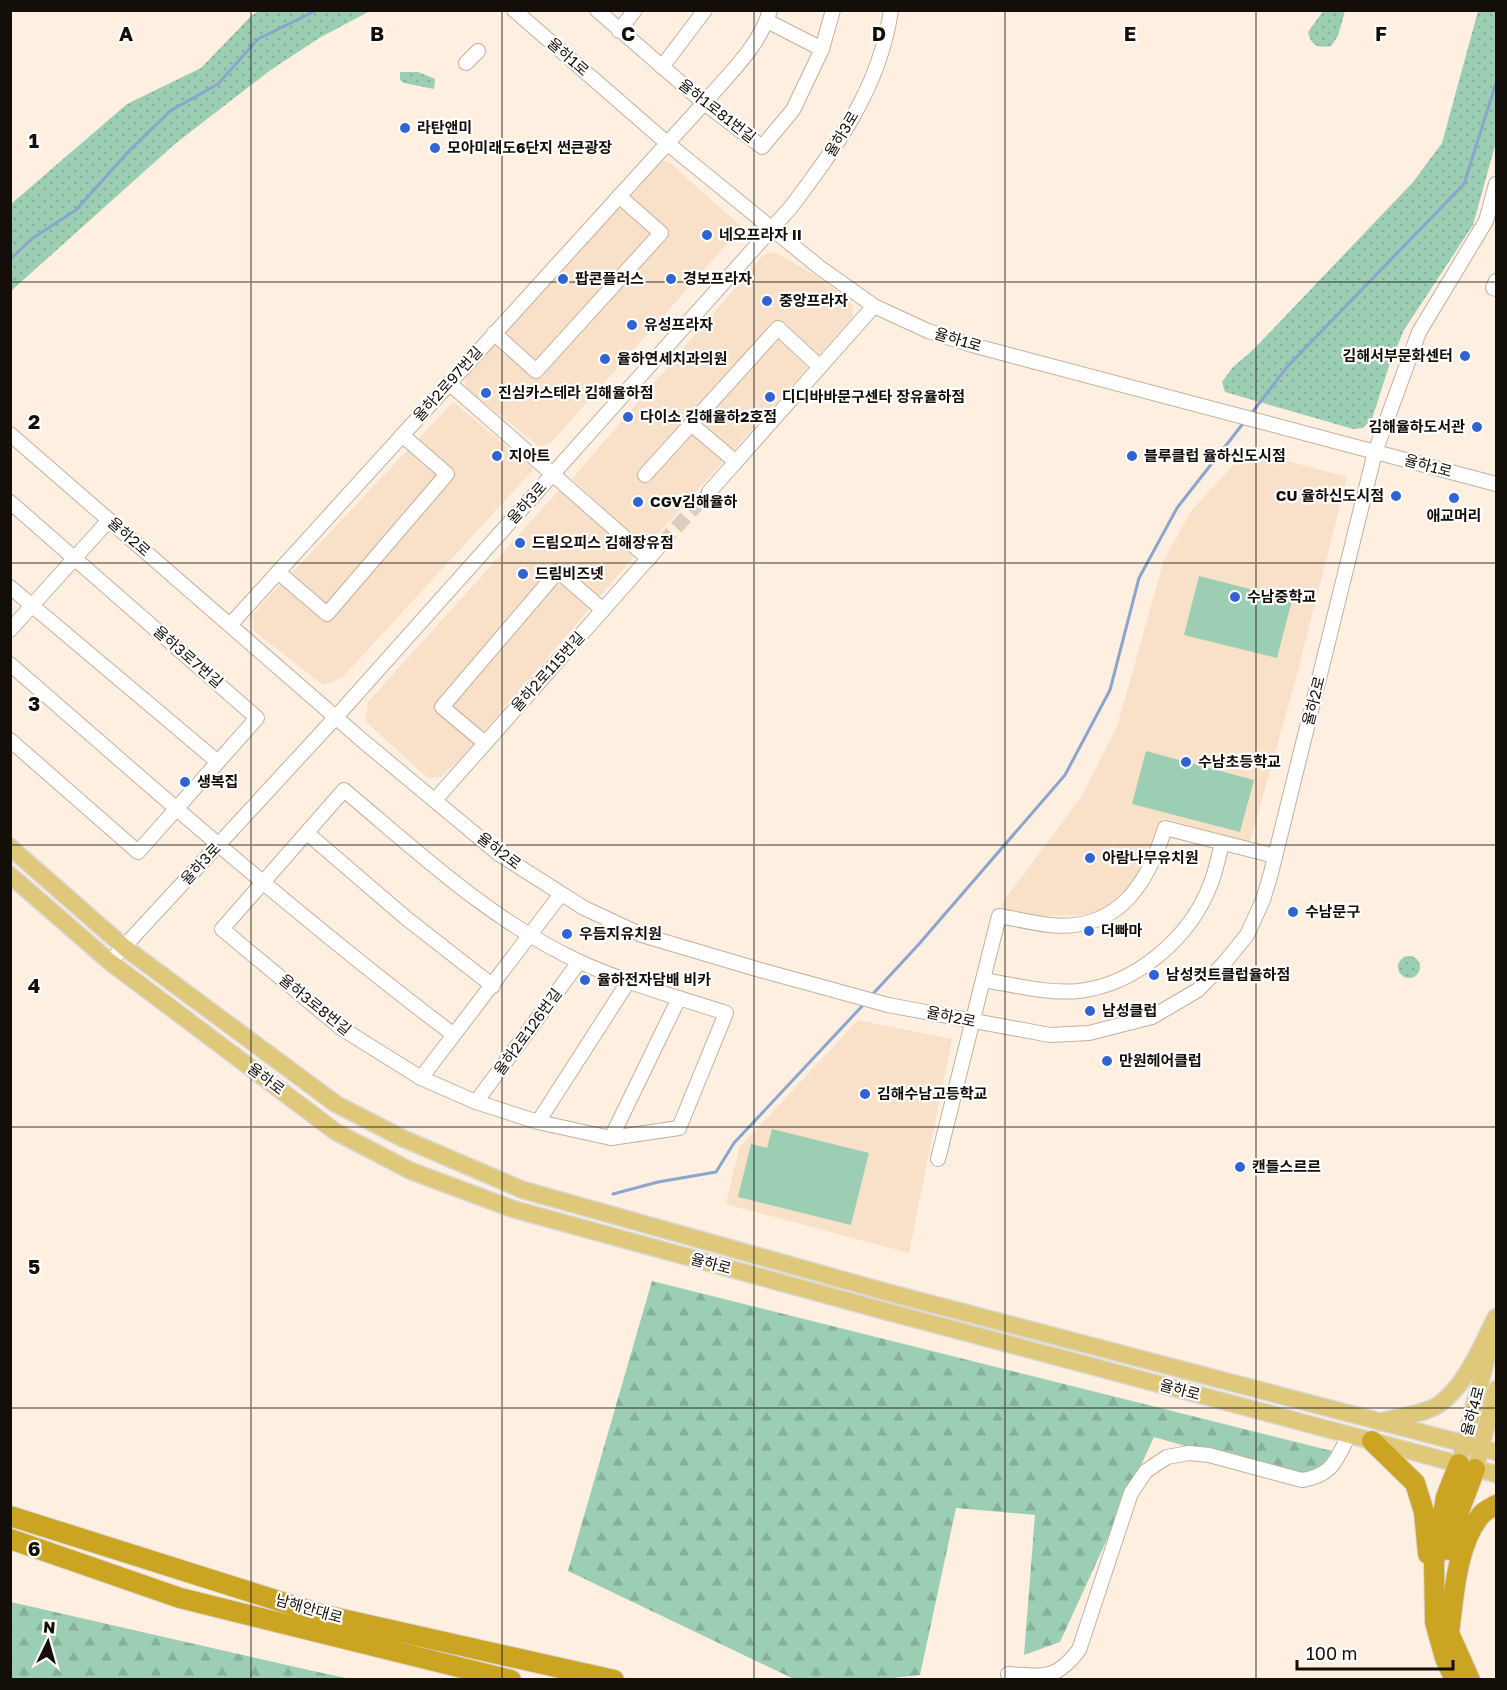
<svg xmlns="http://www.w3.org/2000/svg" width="1507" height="1690" viewBox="0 0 1507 1690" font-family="'Golos Text','Noto Sans KR',sans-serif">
	<defs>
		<pattern id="grass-dots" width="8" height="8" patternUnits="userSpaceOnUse" patternTransform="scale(1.5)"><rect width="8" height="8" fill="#9cceb4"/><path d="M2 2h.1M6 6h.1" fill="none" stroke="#86b099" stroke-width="1.8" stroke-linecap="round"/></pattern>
		<pattern id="forest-firs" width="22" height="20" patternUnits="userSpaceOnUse" patternTransform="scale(1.5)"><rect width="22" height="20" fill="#9cceb4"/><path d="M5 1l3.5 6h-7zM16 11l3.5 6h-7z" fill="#86b099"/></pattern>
	</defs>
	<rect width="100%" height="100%" fill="#feefe0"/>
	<g fill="#f8e1c8">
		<path d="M662 160 671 164 742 227 551 443 539 446 466 389 465 377 609 217 634 193Z"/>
		<path d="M775 252 816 276 849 299 853 307V317L659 533 642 543 572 479 763 255Z"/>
		<path d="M453 402 534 469 341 679 323 685 254 631 253 614Z"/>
		<path d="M1247 450 1347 477 1297 675 1250 842 1162 818 1148 861 1123 897 1100 910 1084 915 1035 916 1006 910 1001 905 1081 797 1117 727 1164 560 1191 511Z"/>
		<path d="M559 490 632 552 633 558 463 756 441 777 428 778 365 721 368 702Z"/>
		<path d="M858 1020 952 1039 909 1253 726 1204 739 1148Z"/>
	</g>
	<g fill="url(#grass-dots)">
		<path d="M261 10 370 11 321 37 272 69 176 143 11 291V204L127 104 201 68 252 15Z"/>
		<path d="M1323 11H1345L1338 36 1331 46C1318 48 1311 46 1308 32Z"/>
		<path d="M1478 11H1496V142L1473 225 1404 330 1389 366 1372 419 1363 428 1353 429 1225 392 1222 382 1233 367 1253 350 1413 182 1442 143Z"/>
		<path d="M400 72H418L435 79 434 89 404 83 400 80Z"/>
		<circle cx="1409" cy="967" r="11"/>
	</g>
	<g fill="url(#forest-firs)">
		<path d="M652 1281 1340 1453 1331 1467 1302 1480 1154 1437 1060 1642 1024 1655 1035 1515 956 1508 920 1675 873 1680 794 1679 568 1571Z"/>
		<path d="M11 1602 313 1671 351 1679H11Z"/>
	</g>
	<g fill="#9cceb4">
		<path d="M1199 576 1292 600 1277 658 1184 635Z"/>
		<path d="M1146 751 1254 780 1240 832 1132 804Z"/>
		<path d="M772 1129 869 1153 851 1225 738 1197 751 1144 767 1148Z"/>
	</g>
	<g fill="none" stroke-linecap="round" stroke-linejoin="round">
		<g stroke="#8ba5ce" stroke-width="3">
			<path d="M10 259 33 238 76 210 128 152 170 111 218 84 258 39 317 10"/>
			<path d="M1251 414 1287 367 1464 184 1496 83"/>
			<path d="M871 996 919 944 1065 775 1110 690 1139 578 1177 508 1245 421"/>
			<path d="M613 1194 658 1182 716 1172 734 1143 865 1003"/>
		</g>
		<path stroke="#dbcdc0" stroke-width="14" stroke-dasharray="14 7" stroke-linecap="butt" d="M662 543 709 492"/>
		<g stroke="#c1b19f" stroke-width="16">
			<g id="minor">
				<path d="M514 10 667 143 819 267 874 306 928 331 972 345 1496 484"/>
				<path d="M597 10 704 103 762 147 793 110 822 49 833 10"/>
				<path d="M767 21 822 49"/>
				<path d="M619 31 635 10"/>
				<path d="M466 63 478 51"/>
				<path d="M662 67 705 10"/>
				<path d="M1496 281 1493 288 1496 289"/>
				<path d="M494 333 536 371 661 233 619 196"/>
				<path d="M449 383 649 559"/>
				<path d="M691 424 736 462"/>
				<path d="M10 434 363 741 499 854 584 908 642 935 760 970 888 1005 1050 1035 1089 1033 1152 1017 1198 990 1225 962 1247 935 1263 900 1271 873 1375 452 1419 332 1486 221 1496 184"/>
				<path d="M645 475 778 328 820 367"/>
				<path d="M709 492 874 306"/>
				<path d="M10 502 257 718 138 852 10 740"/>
				<path d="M278 572 327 614 447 474 402 435"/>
				<path d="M10 587 218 762"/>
				<path d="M230 625 704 103C728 75 760 46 770 10"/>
				<path d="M10 630 109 520"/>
				<path d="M10 664C156 791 300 919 454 1035"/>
				<path d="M485 743 442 707 558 571 603 610"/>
				<path d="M344 790C418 852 491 921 580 962 626 983 677 997 726 1013L679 1128 611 1138 538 1122 476 1102 421 1078 341 1028 222 929Z"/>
				<path d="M435 800 662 543"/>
				<path d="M307 833 406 918 493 986"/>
				<path d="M110 962 336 717 791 207C836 147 880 88 891 10"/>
				<path d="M983 980C1014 985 1047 994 1079 991 1137 984 1191 937 1211 883 1216 870 1219 856 1222 843"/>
				<path d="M421 1078 561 894"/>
				<path d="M476 1102 579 962"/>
				<path d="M538 1122 628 982"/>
				<path d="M611 1138 679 998"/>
				<path d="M938 1159 999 916C1016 919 1033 923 1049 925 1117 932 1147 886 1165 828L1275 856"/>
				<path d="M1008 1674C1044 1676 1055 1681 1079 1650L1131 1493 1146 1471 1167 1457 1189 1453 1209 1455 1302 1480C1333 1475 1336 1460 1349 1435"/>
			</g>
		</g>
		<g stroke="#d9d8d7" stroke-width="19">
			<g id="major">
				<path d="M10 847 124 947 336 1104 402 1138 523 1190 886 1292 1496 1452"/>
				<path d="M10 875 110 962 336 1132 411 1171 513 1209 881 1310 1496 1474"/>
				<path d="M1380 1422C1398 1416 1422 1415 1438 1405 1466 1386 1481 1346 1496 1317"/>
				<path d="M1462 1452 1492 1338"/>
				<path d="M1478 1459 1496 1389"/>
			</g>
		</g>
		<g stroke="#d9d8d7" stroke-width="22">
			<g id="highway">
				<path d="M1372 1441 1415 1483 1424 1512 1428 1554"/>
				<path d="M10 1516 320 1614 614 1680"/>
				<path d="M10 1539 180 1598 511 1680"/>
				<path d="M1448 1550V1541L1475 1469"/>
				<path d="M1448 1624 1449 1633 1470 1680"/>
				<path d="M1449 1633C1454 1597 1456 1544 1481 1515 1484 1511 1491 1508 1496 1505"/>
				<path d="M1455 1680 1445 1658 1435 1622 1434 1563 1446 1497 1459 1464"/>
			</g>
		</g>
		<use href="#minor" stroke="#fff" stroke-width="14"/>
		<use href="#major" stroke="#e0c87a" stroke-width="16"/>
		<use href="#highway" stroke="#cba422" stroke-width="20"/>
	</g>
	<path fill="none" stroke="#140e08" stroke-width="1.5" stroke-opacity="0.55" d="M251 10V1680M502 10V1680M754 10V1680M1005 10V1680M1256 10V1680M10 282H1496M10 563H1496M10 845H1496M10 1127H1496M10 1408H1496"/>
	<g fill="#3164d3" stroke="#fff" stroke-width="2">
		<circle cx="405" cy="128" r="6"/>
		<circle cx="435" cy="148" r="6"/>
		<circle cx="707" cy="235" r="6"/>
		<circle cx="563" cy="279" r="6"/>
		<circle cx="671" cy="279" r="6"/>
		<circle cx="767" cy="301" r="6"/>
		<circle cx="632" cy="325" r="6"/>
		<circle cx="1465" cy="356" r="6"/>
		<circle cx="605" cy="359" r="6"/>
		<circle cx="486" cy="393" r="6"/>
		<circle cx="770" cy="397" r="6"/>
		<circle cx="628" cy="417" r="6"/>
		<circle cx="1477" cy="427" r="6"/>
		<circle cx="497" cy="456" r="6"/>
		<circle cx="1132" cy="456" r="6"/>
		<circle cx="1396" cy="496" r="6"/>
		<circle cx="1454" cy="498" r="6"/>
		<circle cx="638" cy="502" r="6"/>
		<circle cx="520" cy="543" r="6"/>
		<circle cx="523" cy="574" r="6"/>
		<circle cx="1235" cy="597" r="6"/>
		<circle cx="1186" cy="762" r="6"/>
		<circle cx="185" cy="782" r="6"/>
		<circle cx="1090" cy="858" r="6"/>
		<circle cx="1293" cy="912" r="6"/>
		<circle cx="1089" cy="931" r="6"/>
		<circle cx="567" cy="934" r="6"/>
		<circle cx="1154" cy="975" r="6"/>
		<circle cx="585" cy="980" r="6"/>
		<circle cx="1090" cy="1011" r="6"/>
		<circle cx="1107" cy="1061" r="6"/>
		<circle cx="865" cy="1094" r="6"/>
		<circle cx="1240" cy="1167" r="6"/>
	</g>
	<g text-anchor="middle" stroke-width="4.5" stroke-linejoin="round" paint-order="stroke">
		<g font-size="15" fill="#140e08" stroke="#fff">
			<text transform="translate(568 57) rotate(41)" y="5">율하1로</text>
			<text transform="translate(717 111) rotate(38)" y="5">율하1로81번길</text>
			<text transform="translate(842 134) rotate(-59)" y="5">율하3로</text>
			<text transform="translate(958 340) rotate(17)" y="5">율하1로</text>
			<text transform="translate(448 384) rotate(-48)" y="5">율하2로97번길</text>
			<text transform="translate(1428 466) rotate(15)" y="5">율하1로</text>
			<text transform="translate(527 503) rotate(-48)" y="5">율하3로</text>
			<text transform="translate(129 537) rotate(41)" y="5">율하2로</text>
			<text transform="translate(188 657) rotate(41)" y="5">율하3로7번길</text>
			<text transform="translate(548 672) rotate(-48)" y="5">율하2로115번길</text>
			<text transform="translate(1314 701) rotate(-76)" y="5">율하2로</text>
			<text transform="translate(499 851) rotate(37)" y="5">율하2로</text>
			<text transform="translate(201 864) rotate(-47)" y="5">율하3로</text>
			<text transform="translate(315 1005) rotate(39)" y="5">율하3로8번길</text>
			<text transform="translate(951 1017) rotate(12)" y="5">율하2로</text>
			<text transform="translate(528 1032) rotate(-54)" y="5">율하2로126번길</text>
			<text transform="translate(266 1079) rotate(37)" y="5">율하로</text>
			<text transform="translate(711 1264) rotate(15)" y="5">율하로</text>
			<text transform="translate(1180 1390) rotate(15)" y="5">율하로</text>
			<text transform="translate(1473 1411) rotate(-75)" y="5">율하4로</text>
			<text transform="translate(309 1609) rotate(16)" y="5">남해안대로</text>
		</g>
		<g font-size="15" font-weight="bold" fill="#140e08" stroke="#fff" text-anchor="start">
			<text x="417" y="133">라탄앤미</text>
			<text x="447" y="153">모아미래도6단지 썬큰광장</text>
			<text x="719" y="240">네오프라자 II</text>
			<text x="575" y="284">팝콘플러스</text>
			<text x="683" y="284">경보프라자</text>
			<text x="779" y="306">중앙프라자</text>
			<text x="644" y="330">유성프라자</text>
			<text x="1453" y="361" text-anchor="end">김해서부문화센터</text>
			<text x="617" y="364">율하연세치과의원</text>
			<text x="498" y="398">진심카스테라 김해율하점</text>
			<text x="782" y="402">디디바바문구센타 장유율하점</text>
			<text x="640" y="422">다이소 김해율하2호점</text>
			<text x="1465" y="432" text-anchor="end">김해율하도서관</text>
			<text x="509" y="461">지아트</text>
			<text x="1144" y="461">블루클럽 율하신도시점</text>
			<text x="1384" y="501" text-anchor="end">CU 율하신도시점</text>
			<text x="650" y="507">CGV김해율하</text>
			<text x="1454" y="521" text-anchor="middle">애교머리</text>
			<text x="532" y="548">드림오피스 김해장유점</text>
			<text x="535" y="579">드림비즈넷</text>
			<text x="1247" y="602">수남중학교</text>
			<text x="1198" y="767">수남초등학교</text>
			<text x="197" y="787">생복집</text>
			<text x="1102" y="863">아람나무유치원</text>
			<text x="1305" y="917">수남문구</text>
			<text x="1101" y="936">더빠마</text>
			<text x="579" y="939">우듬지유치원</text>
			<text x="1166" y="980">남성컷트클럽율하점</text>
			<text x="597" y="985">율하전자담배 비카</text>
			<text x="1102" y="1016">남성클럽</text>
			<text x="1119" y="1066">만원헤어클럽</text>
			<text x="877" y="1099">김해수남고등학교</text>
			<text x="1252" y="1172">캔들스르르</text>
		</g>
	</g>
	<g font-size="20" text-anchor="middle" font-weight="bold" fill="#140e08" stroke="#fff" stroke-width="4.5" stroke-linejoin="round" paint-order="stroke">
		<text x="126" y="41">A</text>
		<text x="377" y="41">B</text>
		<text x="628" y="41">C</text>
		<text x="879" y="41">D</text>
		<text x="1130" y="41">E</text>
		<text x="1381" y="41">F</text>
		<text x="34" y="148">1</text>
		<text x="34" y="429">2</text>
		<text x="34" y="711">3</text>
		<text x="34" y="993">4</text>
		<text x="34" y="1274">5</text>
		<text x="34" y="1556">6</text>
	</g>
	<rect width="1507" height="1690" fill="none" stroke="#140e08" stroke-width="24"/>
	<g transform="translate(48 1642) rotate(5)" stroke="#ffffff" stroke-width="4.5" paint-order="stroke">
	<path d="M0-4.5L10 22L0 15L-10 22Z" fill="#140e08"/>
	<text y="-9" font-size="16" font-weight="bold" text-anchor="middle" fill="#140e08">N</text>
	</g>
	<path d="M1297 1660v9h156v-9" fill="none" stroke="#140e08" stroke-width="3"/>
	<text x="1306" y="1660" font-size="18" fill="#140e08" stroke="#ffffff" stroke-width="4.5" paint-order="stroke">100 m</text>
</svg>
